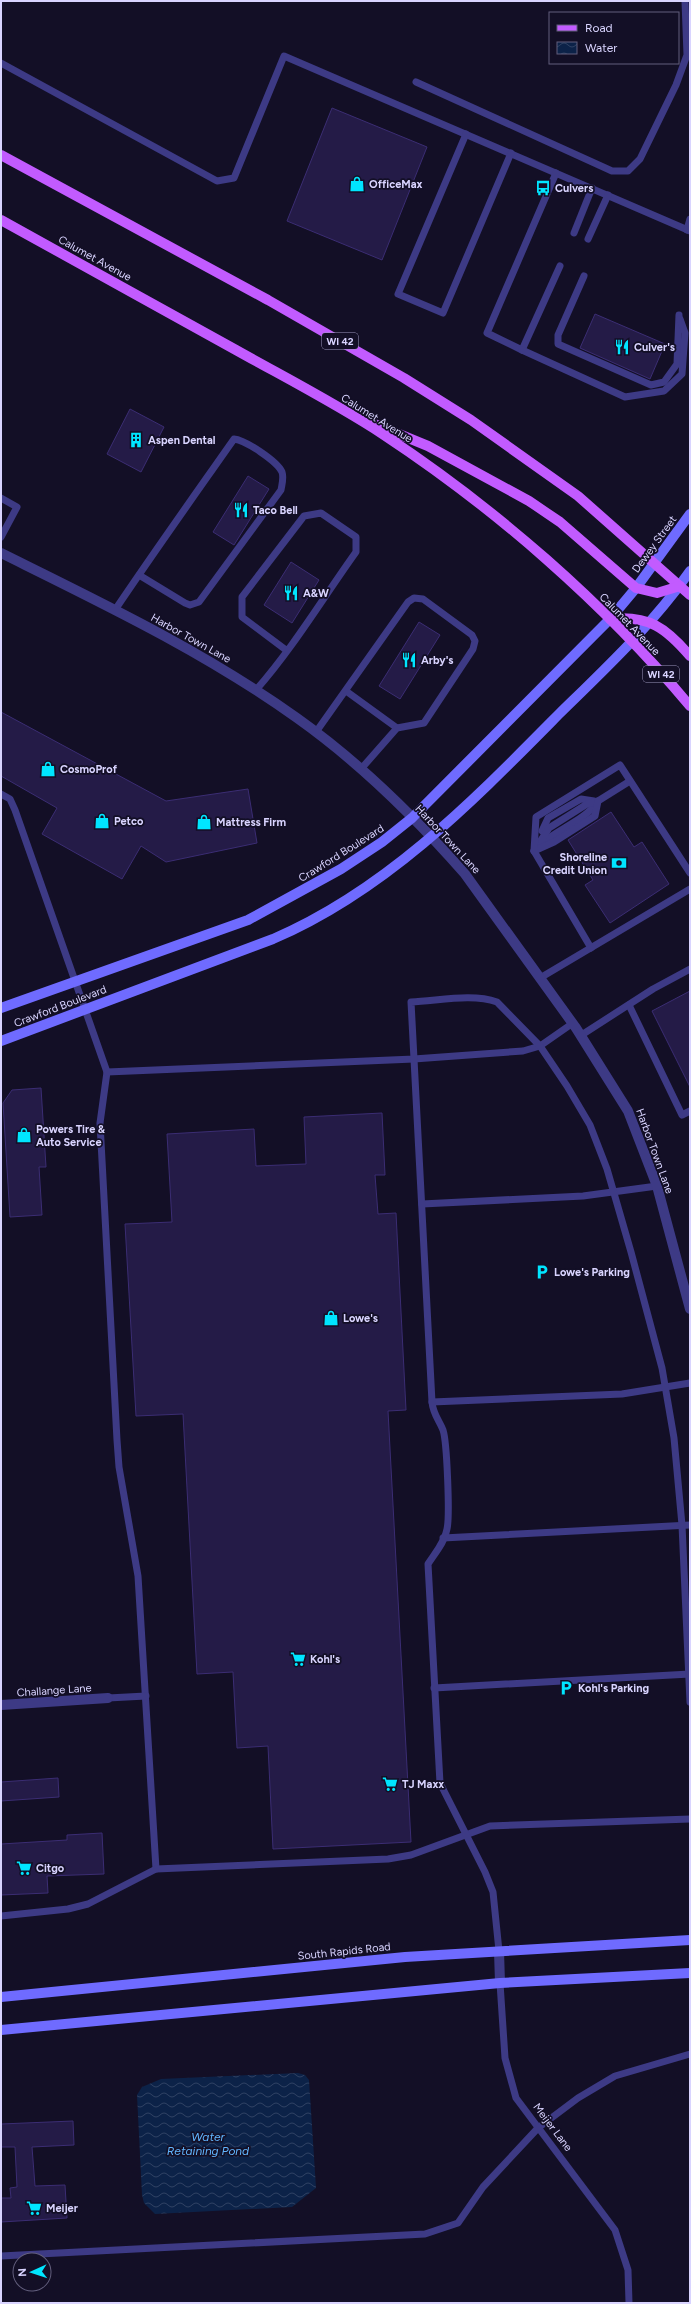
<svg xmlns="http://www.w3.org/2000/svg" width="691" height="2304" viewBox="0 0 691 2304" font-family="Figtree,sans-serif">
	<defs>
		<pattern id="water-waves" width="16" height="10" patternUnits="userSpaceOnUse"><rect width="16" height="10" fill="#0c2248"/><path d="M0 5q4-4 8 0t8 0" fill="none" stroke="#2f4163"/></pattern>
	</defs>
	<rect width="100%" height="100%" fill="#130f26"/>
	<path fill="url(#water-waves)" d="M298 2073 305 2075 309 2080 316 2188 292 2207 155 2214 144 2203 142 2195 137 2095 142 2087 161 2079Z"/>
	<g fill="#241b47" stroke="#3b2d73">
		<path d="M332 108 427 147 382 260 287 221Z"/>
		<path d="M595 314 665 344 650 379 580 348Z"/>
		<path d="M130 409 164 427 141 472 107 454Z"/>
		<path d="M248 476 269 489 234 545 213 532Z"/>
		<path d="M291 562 319 580 292 623 264 605Z"/>
		<path d="M419 622 440 635 400 699 379 686Z"/>
		<path d="M1 712 166 801 248 789 257 843 166 862 141 846 122 879 42 834 57 808 1 776Z"/>
		<path d="M611 812 634 847 642 842 669 884 610 923 585 885 593 880 568 840Z"/>
		<path d="M690 991V1087L652 1011Z"/>
		<path d="M41 1088 46 1167H39L42 1215 10 1217 3 1103 12 1090Z"/>
		<path d="M382 1113 385 1175H375L378 1214 396 1213 406 1410 388 1411 411 1842 273 1849 268 1746 237 1748 233 1672 197 1674 183 1414 136 1416 125 1224 172 1222 167 1134 254 1129 256 1166 306 1164 304 1117Z"/>
		<path d="M58 1778 59 1797 1 1801V1782Z"/>
		<path d="M102 1833 104 1874 47 1876 48 1893 1 1895V1844L67 1840V1835Z"/>
		<path d="M73 2121 74 2145 32 2147 35 2186 65 2185 67 2218 1 2222V2198H11L10 2188 17 2187 15 2147H1V2124Z"/>
	</g>
	<g fill="none" stroke-linecap="round" stroke-linejoin="round">
		<g stroke="#3d3a85" stroke-width="7">
			<path d="M1 63 217 181 234 178 284 56 690 231"/>
			<path d="M416 82 612 171H628L640 159 676 85 687 55 685 1"/>
			<path d="M466 134 398 294 443 313 511 153"/>
			<path d="M556 173 487 333 522 350 560 266"/>
			<path d="M687 230 690 219"/>
			<path d="M574 233 592 188"/>
			<path d="M588 239 608 195"/>
			<path d="M584 276 558 335V344L651 385 664 382 677 364 679 315"/>
			<path d="M522 350 625 397 664 391 682 374 685 333 680 319"/>
			<path d="M1 498 17 507 1 537"/>
			<path d="M115 610C154 552 194 496 234 439 245 440 277 461 282 472 284 478 282 484 281 490L199 602 190 605 185 603 139 575"/>
			<path d="M256 690C293 648 323 598 356 552V537L321 513 304 516 242 597V617L286 650"/>
			<path d="M346 691 397 728"/>
			<path d="M316 732 408 602 414 598 423 599 472 635 475 641 473 649 424 723 397 728 361 769"/>
			<path d="M1 794 10 799 15 810 107 1072 100 1123 117 1440 119 1467 138 1576 156 1869"/>
			<path d="M542 831 548 818 581 799 594 801"/>
			<path d="M541 844C558 829 583 821 597 803"/>
			<path d="M534 851 549 828 587 804 598 801 630 781"/>
			<path d="M534 851 554 842 595 816 598 801"/>
			<path d="M591 948 534 851 536 817 620 765 690 873"/>
			<path d="M540 978 690 889"/>
			<path d="M629 1005 682 1115 690 1111"/>
			<path d="M580 1036 653 989 690 969"/>
			<path d="M107 1072 414 1059 523 1051 540 1046 573 1023"/>
			<path d="M422 1204 583 1196 657 1186"/>
			<path d="M432 1402 622 1394 690 1383"/>
			<path d="M443 1538 690 1525"/>
			<path d="M434 1688 690 1674"/>
			<path d="M108 1698 146 1696"/>
			<path d="M1 1916 68 1909 88 1904 156 1869 388 1859 411 1855 490 1826 690 1819"/>
			<path d="M499 1951 493 1892 485 1872 440 1783 428 1564C435 1553 445 1542 447 1529 450 1516 447 1442 443 1430 439 1420 433 1414 432 1402L411 1002C438 1001 472 993 497 1002L540 1046 567 1086 590 1125 607 1169 631 1252 662 1368 674 1438 682 1525 690 1702"/>
			<path d="M500 1983 505 2058 516 2098 615 2230 628 2270 629 2303"/>
			<path d="M1 2256 425 2234 458 2223 483 2187 538 2128 578 2098 615 2076 690 2054"/>
		</g>
		<g stroke="#3d3a85" stroke-width="10">
			<path d="M1 553C102 603 205 652 297 718 359 762 415 817 465 874L576 1028 628 1111 657 1186 690 1309"/>
			<path d="M1 1705 108 1698"/>
			<path d="M499 1951 500 1983"/>
		</g>
		<g stroke="#6f6bff" stroke-width="10">
			<path d="M1 1008 248 920 341 869 382 842 412 818 610 619 636 588 690 514"/>
			<path d="M1 1041 273 939C387 890 474 800 560 713 606 668 653 624 690 571"/>
			<path d="M1 1997 405 1957 690 1940"/>
			<path d="M1 2030 500 1983 690 1973"/>
		</g>
		<g stroke="#c25bff" stroke-width="10">
			<path d="M1 155 268 300 404 378 471 420 578 496 690 595"/>
			<path d="M1 220C80 263 158 307 236 350 286 378 337 404 384 435 496 509 604 603 690 706"/>
			<path d="M372 423 428 446 529 501 560 522 636 588 657 593 680 586"/>
			<path d="M610 619C649 615 666 628 690 656"/>
		</g>
	</g>
	<defs>
		<g id="shop-bare" transform="scale(1.2)"><path d="M-5-2.5h2.3a2.7 3.5 0 0 1 5.4 0H5L5.5 6h-11ZM-1.5-2.5h3a1.5 2.3 0 0 0-3 0Z" fill="#00e5ff" stroke="#130f26" stroke-width="2.5" paint-order="stroke"/></g>
		<g id="bus-bare" transform="scale(1.2)"><path d="M-5-6H5V4H4V6H2V4H-2V6H-4V4H-5ZM-3.5-4V0h7V-4ZM-3.5 1.2v1.5H-2V1.2ZM2 1.2v1.5H3.5V1.2Z" fill="#00e5ff" stroke="#130f26" stroke-width="2.5" paint-order="stroke"/></g>
		<g id="restaurant-bare" transform="scale(1.2)"><path d="M-5-6h1v4h1v-4h1v4h1v-4h1v5L-1.5 .5V6h-2V.5L-5-1ZM5-6V6H3V1.5H1.5Q1.5-4 5-6Z" fill="#00e5ff" stroke="#130f26" stroke-width="2.5" paint-order="stroke"/></g>
		<g id="building-bare" transform="scale(1.2)"><path d="M-4-6H4V6H1V3H-1V6H-4ZM-2.5-4.3h1.7v1.8h-1.7ZM.8-4.3h1.7v1.8H.8ZM-2.5-1h1.7V.8h-1.7ZM.8-1h1.7V.8H.8Z" fill="#00e5ff" stroke="#130f26" stroke-width="2.5" paint-order="stroke"/></g>
		<g id="bank-bare" transform="scale(1.2)"><path d="M-6-4H6V4H-6ZM0-2.3a2.3 2.3 0 1 0 0 4.6a2.3 2.3 0 1 0 0-4.6Z" fill="#00e5ff" stroke="#130f26" stroke-width="2.5" paint-order="stroke"/></g>
		<g id="parking-bare" transform="scale(1.2)"><path d="M-3.5-5.5H1a3.5 3.5 0 0 1 0 7H-1V5.5H-3.5ZM-1-3.4V-.6H.8a1.4 1.4 0 0 0 0-2.8Z" fill="#00e5ff" stroke="#130f26" stroke-width="2.5" paint-order="stroke"/></g>
		<g id="supermarket-bare" transform="scale(1.2)"><path d="M-6-5.5h2.5l.6 2H6L4.5 2H-2.5L-4.4-4H-6ZM-1.5 3.2a1.3 1.3 0 1 0 .1 0ZM3 3.2a1.3 1.3 0 1 0 .1 0Z" fill="#00e5ff" stroke="#130f26" stroke-width="2.5" paint-order="stroke"/></g>
	</defs>
	<g fill-rule="evenodd">
		<use href="#shop-bare" x="357" y="184"/>
		<use href="#bus-bare" x="543" y="188"/>
		<use href="#restaurant-bare" x="622" y="347"/>
		<use href="#building-bare" x="136" y="440"/>
		<use href="#restaurant-bare" x="241" y="510"/>
		<use href="#restaurant-bare" x="291" y="593"/>
		<use href="#restaurant-bare" x="409" y="660"/>
		<use href="#shop-bare" x="48" y="769"/>
		<use href="#shop-bare" x="102" y="821"/>
		<use href="#shop-bare" x="204" y="822"/>
		<use href="#bank-bare" x="619" y="863"/>
		<use href="#shop-bare" x="24" y="1135"/>
		<use href="#parking-bare" x="542" y="1272"/>
		<use href="#shop-bare" x="331" y="1318"/>
		<use href="#supermarket-bare" x="298" y="1659"/>
		<use href="#parking-bare" x="566" y="1688"/>
		<use href="#supermarket-bare" x="390" y="1784"/>
		<use href="#supermarket-bare" x="24" y="1868"/>
		<use href="#supermarket-bare" x="34" y="2208"/>
	</g>
	<g text-anchor="middle" stroke-width="3.5" stroke-linejoin="round" paint-order="stroke">
		<g fill="#130f26" stroke="#9e99be" stroke-width="1">
			<rect x="322" y="333" width="36" height="16" rx="3"/>
			<rect x="643" y="666" width="36" height="16" rx="3"/>
		</g>
		<g font-size="10" font-weight="bold" fill="#d9d4ff">
			<text x="340" y="345">WI 42</text>
			<text x="661" y="678">WI 42</text>
		</g>
		<g font-size="11" font-weight="bold" fill="#d9d4ff" stroke="#130f26" text-anchor="start">
			<text x="369" y="188">OfficeMax</text>
			<text x="555" y="192">Culvers</text>
			<text x="634" y="351">Culver's</text>
			<text x="148" y="444">Aspen Dental</text>
			<text x="253" y="514">Taco Bell</text>
			<text x="303" y="597">A&amp;W</text>
			<text x="421" y="664">Arby's</text>
			<text x="60" y="773">CosmoProf</text>
			<text x="114" y="825">Petco</text>
			<text x="216" y="826">Mattress Firm</text>
			<text x="607" y="861" text-anchor="end">Shoreline<tspan x="607" dy="13">Credit Union</tspan></text>
			<text x="36" y="1133">Powers Tire &amp;<tspan x="36" dy="13">Auto Service</tspan></text>
			<text x="554" y="1276">Lowe's Parking</text>
			<text x="343" y="1322">Lowe's</text>
			<text x="310" y="1663">Kohl's</text>
			<text x="578" y="1692">Kohl's Parking</text>
			<text x="402" y="1788">TJ Maxx</text>
			<text x="36" y="1872">Citgo</text>
			<text x="46" y="2212">Meijer</text>
		</g>
		<g font-size="11" fill="#d9d4ff" stroke="#130f26">
			<text transform="translate(95 258) rotate(29)" y="4">Calumet Avenue</text>
			<text transform="translate(377 418) rotate(32)" y="4">Calumet Avenue</text>
			<text transform="translate(654 544) rotate(-54)" y="4">Dewey Street</text>
			<text transform="translate(630 624) rotate(46)" y="4">Calumet Avenue</text>
			<text transform="translate(191 638) rotate(29)" y="4">Harbor Town Lane</text>
			<text transform="translate(448 839) rotate(47)" y="4">Harbor Town Lane</text>
			<text transform="translate(341 853) rotate(-32)" y="4">Crawford Boulevard</text>
			<text transform="translate(60 1006) rotate(-21)" y="4">Crawford Boulevard</text>
			<text transform="translate(655 1151) rotate(70)" y="4">Harbor Town Lane</text>
			<text transform="translate(54 1690) rotate(-4)" y="4">Challange Lane</text>
			<text transform="translate(344 1951) rotate(-6)" y="4">South Rapids Road</text>
			<text transform="translate(553 2127) rotate(53)" y="4">Meijer Lane</text>
		</g>
		<g font-size="12" font-style="italic" fill="#62b6ff" stroke="#130f26">
			<text x="208" y="2141">Water<tspan x="208" dy="14">Retaining Pond</tspan></text>
		</g>
	</g>
	<rect width="691" height="2304" fill="none" stroke="#d9d4ff" stroke-width="4"/>
	<rect x="549" y="12" width="130" height="52" fill="#130f26" stroke="#625e7d"/>
	<rect x="557" y="25" width="20" height="6" fill="#c25bff" stroke="#625e7d"/>
	<text x="585" y="32" font-size="12" fill="#d9d4ff">Road</text>
	<rect x="557" y="42" width="20" height="12" fill="url(#water-waves)" stroke="#625e7d"/>
	<text x="585" y="52" font-size="12" fill="#d9d4ff">Water</text>
	<g transform="translate(32 2272) rotate(267)"><circle r="19" fill="#130f26" stroke="#625e7d"/>
	<path d="M0-3L7 15L0 10L-7 15Z" fill="#00e5ff"/>
	<text y="-6" font-size="11" font-weight="bold" text-anchor="middle" fill="#d9d4ff">N</text>
	</g>
</svg>
